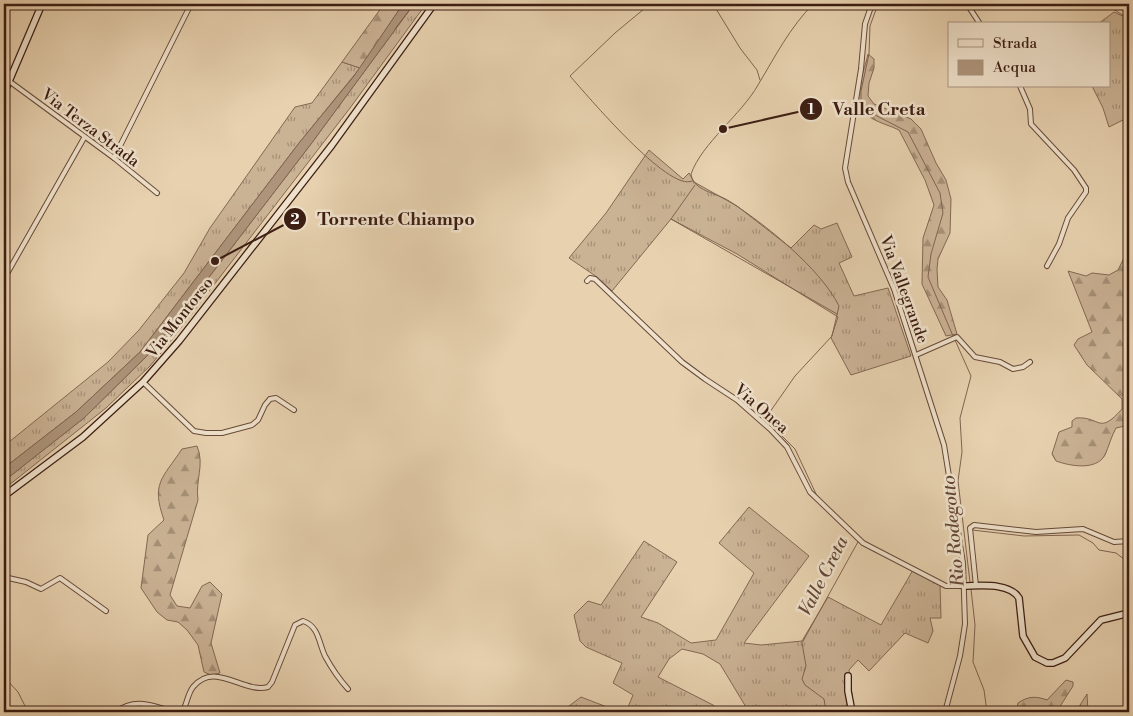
<svg xmlns="http://www.w3.org/2000/svg" width="1133" height="716" viewBox="0 0 1133 716" font-family="'Libre Bodoni',serif">
	<defs>
		<pattern id="grass-tufts" width="24" height="20" patternUnits="userSpaceOnUse" patternTransform="scale(1.25)"><rect width="24" height="20" fill="#cab294"/><path d="M3 7l-1-3M5 7V3M7 7l1-3M15 17l-1-3M17 17v-4M19 17l1-3" fill="none" stroke="#a59077"/></pattern>
		<pattern id="forest-firs" width="22" height="20" patternUnits="userSpaceOnUse" patternTransform="scale(1.25)"><rect width="22" height="20" fill="#cab294"/><path d="M5 1l3.5 6h-7zM16 11l3.5 6h-7z" fill="#a59077"/></pattern>
	</defs>
	<rect width="100%" height="100%" fill="#e7d1af"/>
	<filter id="stains"><feTurbulence type="fractalNoise" baseFrequency=".004" numOctaves="4"/><feColorMatrix values="0 0 0 0 .2 0 0 0 0 .09 0 0 0 0 .02 0 0 0 .5 -.17"/></filter>
	<radialGradient id="worn" r=".72"><stop offset=".6" stop-color="#630" stop-opacity="0"/><stop offset="1" stop-color="#630" stop-opacity=".3"/></radialGradient>
	<g fill="url(#grass-tufts)" stroke="#836853">
		<path d="M414 4H426L350 108 173 338 150 366 106 408 4 489V481L84 418 154 349 311 144Z"/>
		<path d="M1114 12 1129 19V117L1109 127 1103 108 1092 86H1109V24H1098Z"/>
		<path d="M342 62 360 68 299 143 140 352 76 412 4 468V446L108 362 139 330 184 273 210 228 295 107 312 103Z"/>
		<path d="M649 150 683 179 689 173 694 182 737 206 791 248 814 225 821 229 837 223 852 257 839 263 854 296 888 288 911 356 851 375 831 338 838 317 737 254 671 219 612 291 597 277 569 258 606 213Z"/>
		<path d="M749 507 809 556 744 643 761 645 802 641 828 597 881 625 913 570 940 585 941 618H930L933 631 928 643 905 633 869 671 858 660 849 670 854 712H749L720 664 703 654 682 649 669 659 658 677 713 705 722 712H626L633 695 613 683 622 663 586 647 580 641 574 615 588 601 601 605 644 541 677 562 641 617 658 623 691 643 716 640 754 573 719 543Z"/>
		<path d="M581 697 620 712H561Z"/>
	</g>
	<g fill="url(#forest-firs)" stroke="#836853">
		<path d="M384 4H403L360 68 342 62Z"/>
		<path d="M868 54 874 59V68L869 83 868 96 874 104 911 119 921 129 936 163 946 180 951 199 950 233 938 259 937 269 938 287 947 300 957 334 946 336 922 284 923 238 934 205 925 180 899 130C891 126 882 124 873 119 847 103 863 78 868 54Z"/>
		<path d="M1129 248V425L1116 428C1111 437 1109 446 1105 455 1096 471 1070 466 1056 461L1052 454 1059 432 1072 427V421L1076 418C1101 416 1098 436 1122 409V399L1087 365 1074 345 1078 339 1092 332 1068 271 1086 276 1092 273 1109 275 1118 270Z"/>
		<path d="M197 446C205 465 195 480 198 500L170 595 177 606 190 608 202 586 210 582 222 594 211 643 220 673 211 675 204 672 198 645 187 630 178 622 167 620 157 612 141 588 148 535 164 520C151 483 162 479 182 449Z"/>
		<path d="M1066 680 1073 682V686L1059 708 1065 711 1077 710 1087 694 1088 712H1016L1018 703C1028 696 1036 696 1047 700Z"/>
	</g>
	<path fill="#ad947a" stroke="#806450" d="M403 4H414L311 144 154 349 84 418 4 481V468L76 412 140 352 299 143 354 76Z"/>
	<g fill="none" stroke-linecap="round" stroke-linejoin="round">
		<g stroke="#806450" stroke-width="1">
			<path d="M650 4 615 33 570 76C586 94 669 193 692 181"/>
			<path d="M713 4 740 48 757 70 760 80"/>
			<path d="M813 4C789 29 776 55 758 85 741 115 702 143 691 174 693 191 717 193 729 201 765 224 820 268 839 306L832 336 795 376 765 419 795 449 817 496"/>
			<path d="M878 4 870 26 869 54 861 91V100L873 114 908 132 940 193 943 213 931 254 928 277 953 336"/>
			<path d="M1108 4 1113 9 1129 19"/>
			<path d="M395 29 414 4"/>
			<path d="M695 185 671 219 837 314"/>
			<path d="M955 340 971 376 960 418 962 452 958 481 970 582"/>
			<path d="M972 530 1024 536 1079 535 1093 543 1099 550 1116 553 1129 563"/>
			<path d="M971 589 975 625 973 662 984 690 987 712"/>
			<path d="M4 677 18 692 28 712"/>
			<path d="M826 712 824 699 805 685 802 679 806 666 802 643 859 540"/>
		</g>
		<g stroke="#674a39" stroke-width="6">
			<g id="street">
				<path d="M872 4 865 24 861 69 845 168 848 182 894 289 944 445 963 563 965 624 960 656 945 712"/>
				<path d="M967 4 980 24"/>
				<path d="M4 67 12 76"/>
				<path d="M9 81 114 158 157 193"/>
				<path d="M1020 86 1030 109 1031 124 1074 170 1086 188V192L1068 218 1059 244 1047 266"/>
				<path d="M114 158 191 4"/>
				<path d="M4 279 84 138"/>
				<path d="M587 281 590 278 595 279 682 362 705 379 737 400 770 429 787 447 810 492 863 543 946 586H964"/>
				<path d="M916 355 957 337 975 357 1000 362 1013 369 1023 367 1030 362"/>
				<path d="M143 382 194 431 206 433H222L252 425 258 420 265 405 270 399 276 398 294 410"/>
				<path d="M4 577 26 582 41 589 60 578 106 611"/>
				<path d="M976 586 970 528 974 525 1036 532 1083 529 1114 542 1129 541"/>
				<path d="M116 712C135 697 153 706 174 712"/>
				<path d="M182 712C187 705 187 695 193 687 215 660 243 694 268 687L272 682 295 625 303 621C319 626 319 644 325 656 332 669 339 679 348 689"/>
				<path d="M1127 712 1129 709"/>
			</g>
		</g>
		<g stroke="#3c1d12" stroke-width="8">
			<g id="secondary">
				<path d="M4 93 42 4"/>
				<path d="M4 496 83 437 143 382 179 341 332 145 434 4"/>
				<path d="M964 586C979 586 1009 582 1019 598L1023 636 1035 657 1047 663H1053L1065 658 1101 620 1129 613"/>
				<path d="M848 676V691L852 712"/>
			</g>
		</g>
		<use href="#street" stroke="#efe1cb" stroke-width="4"/>
		<use href="#secondary" stroke="#efe1cb" stroke-width="5.5"/>
	</g>
	<g text-anchor="middle" stroke-width="5" stroke-linejoin="round" paint-order="stroke">
		<g font-size="16" fill="#3c1d12" stroke="#efe1cb">
			<text transform="translate(91 127) rotate(37)" y="6">Via Terza Strada</text>
			<text transform="translate(905 289) rotate(70)" y="6">Via Vallegrande</text>
			<text transform="translate(179 317) rotate(-52)" y="6">Via Montorso</text>
			<text transform="translate(762 408) rotate(41)" y="6">Via Onea</text>
		</g>
		<g font-size="18" font-style="italic" fill="#644736" stroke="#efe1cb">
			<text transform="translate(953 531) rotate(-95)" y="6">Rio Rodegotto</text>
			<text transform="translate(823 576) rotate(-63)" y="6">Valle Creta</text>
		</g>
	</g>
	<path fill="none" stroke="#3c1d12" stroke-width="2" d="M723 129L811 109M215 261L295 219"/>
	<g fill="#3c1d12" stroke="#efe1cb" stroke-width="2">
		<circle cx="723" cy="129" r="5"/>
		<circle cx="215" cy="261" r="5"/>
		<circle cx="811" cy="109" r="12"/>
		<circle cx="295" cy="219" r="12"/>
	</g>
	<g font-size="15" text-anchor="middle" font-weight="bold" fill="#fff">
		<text x="811" y="114">1</text>
		<text x="295" y="224">2</text>
	</g>
	<g font-size="18" text-anchor="middle" font-weight="bold" fill="#3c1d12" stroke="#efe1cb" stroke-width="5" stroke-linejoin="round" paint-order="stroke">
		<text x="879" y="115">Valle Creta</text>
		<text x="396" y="225">Torrente Chiampo</text>
	</g>
	<rect width="1133" height="716" fill="none" stroke="#e7d1af" stroke-width="20"/>
	<rect x="5" y="5" width="1123" height="706" fill="none" stroke="#3c1d12" stroke-width="2.5"/>
	<rect x="10" y="10" width="1113" height="696" fill="none" stroke="#3c1d12"/>
	<rect x="948" y="22" width="162" height="65" fill="#efe1cb" stroke="#a79381"/>
	<rect x="958" y="39" width="25" height="8" fill="#efe1cb" stroke="#a79381"/>
	<text x="993" y="48" font-size="15" fill="#3c1d12">Strada</text>
	<rect x="958" y="60" width="25" height="15" fill="#ad947a" stroke="#a79381"/>
	<text x="993" y="72" font-size="15" fill="#3c1d12">Acqua</text>
	<rect width="100%" height="100%" filter="url(#stains)"/>
	<rect width="100%" height="100%" fill="url(#worn)"/>
</svg>
